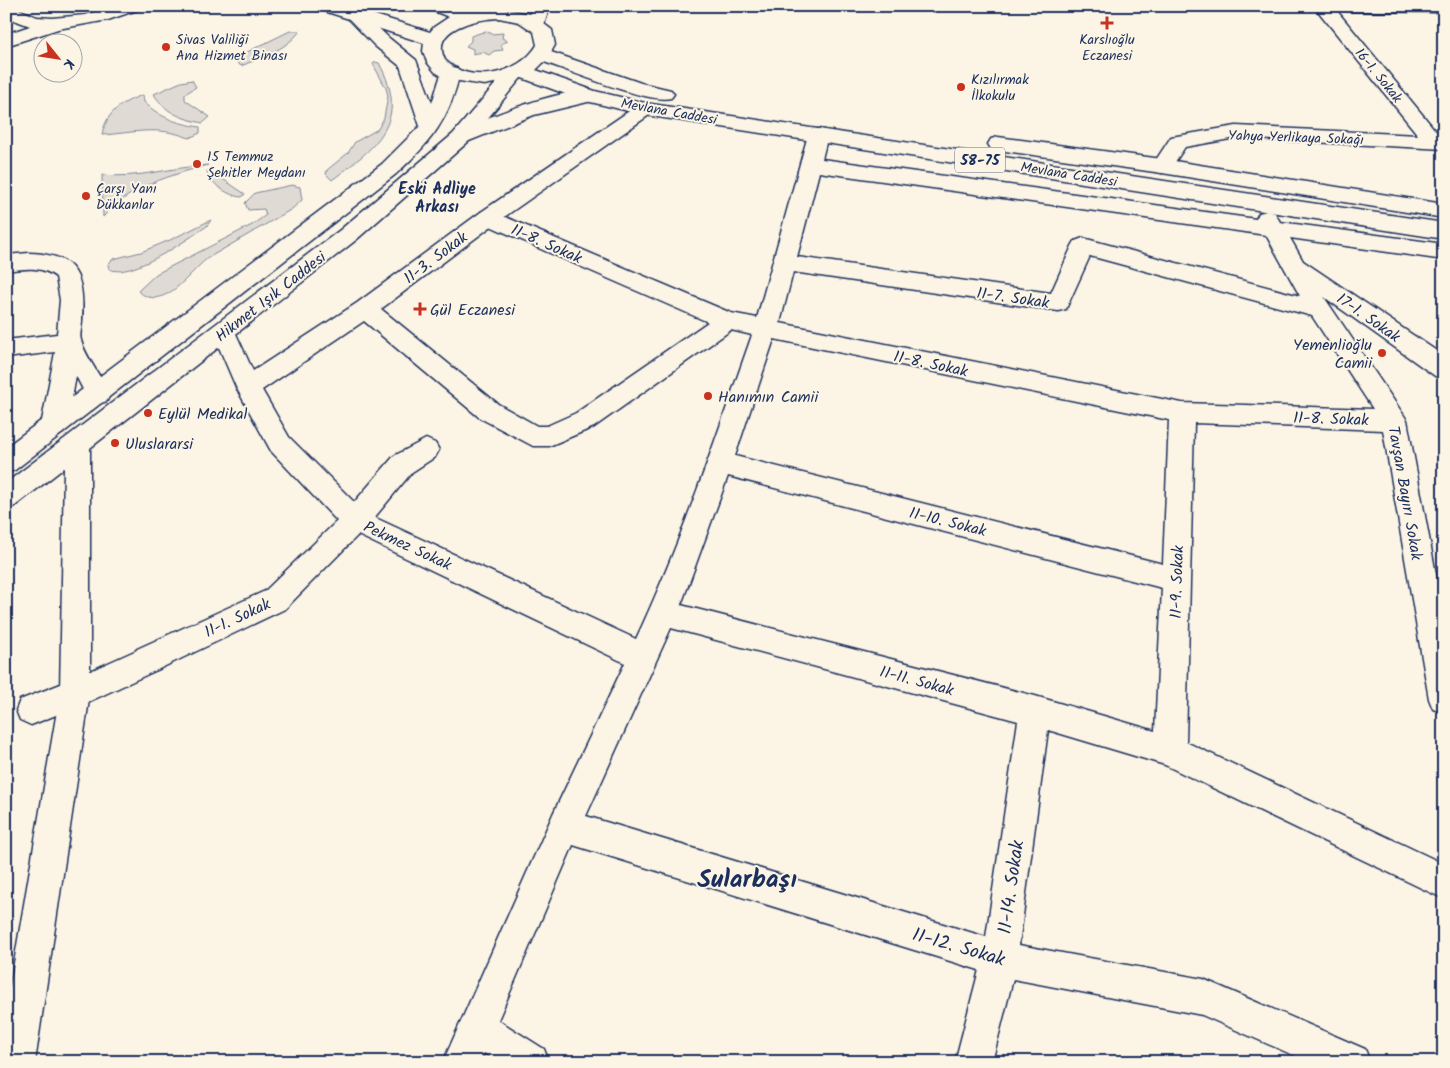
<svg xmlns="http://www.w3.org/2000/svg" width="1450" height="1068" viewBox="0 0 1450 1068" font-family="Kalam,sans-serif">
	<rect width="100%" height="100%" fill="#fcf5e5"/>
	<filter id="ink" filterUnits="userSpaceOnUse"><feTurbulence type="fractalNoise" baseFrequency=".02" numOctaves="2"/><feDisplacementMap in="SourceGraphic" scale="10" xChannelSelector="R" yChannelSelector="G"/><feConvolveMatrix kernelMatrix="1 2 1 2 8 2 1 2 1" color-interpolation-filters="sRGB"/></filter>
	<g filter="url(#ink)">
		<g fill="#dfdbd4" stroke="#7d8599">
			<path d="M290 31H300C286 50 262 57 241 66L233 59Z"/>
			<path d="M486 31 492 34 503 33 502 38 508 41 501 44 503 50 494 51 489 55 483 52 473 54V49L466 46 471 41V36Z"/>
			<path d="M375 62 379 63C411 121 376 147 332 180L326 174 327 170 348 153 355 142 378 129 384 118 388 96 386 88 373 64Z"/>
			<path d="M192 80 196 87 185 94V100L210 117 203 123C183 119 165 113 154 94L181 82Z"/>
			<path d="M143 95 144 102C162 119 177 123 200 127V133L189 138C157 125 134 133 102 135 106 112 122 102 143 95Z"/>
			<path d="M208 165C171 175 129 187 103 217L102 175C138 179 172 167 208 165Z"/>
			<path d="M207 171H211L245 194 242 197C230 197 209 183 207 171Z"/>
			<path d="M292 185 300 187 302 200 292 209 208 258C190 271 164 314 138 291L156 274 252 225 266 215 264 209 248 210 245 203 255 193Z"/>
			<path d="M211 220 207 226C188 239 130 280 109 269L108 264 113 259 141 252 170 240Z"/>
		</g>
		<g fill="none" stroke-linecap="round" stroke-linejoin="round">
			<g stroke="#1b2f5e" stroke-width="3">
				<g id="pedestrian">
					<path d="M489 210 552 237 555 242 552 247 544 250 481 222 478 217 481 212Z"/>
					<path d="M426 439 435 443 439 450 435 457 412 472 365 529 355 533 345 529 341 521 345 513 394 456Z"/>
					<path d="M148 645 159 649 163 659 159 669 86 703 31 725 20 720 16 710 20 700 66 682Z"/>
				</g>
			</g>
			<g stroke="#1b2f5e" stroke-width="3">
				<g id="minor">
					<path d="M1314 6H1333L1440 136H1444V149L1236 138 1185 147 1169 171 1162 173 1155 171 1152 166 1171 137 1236 126 1418 135Z"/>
					<path d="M1340 6H1444V12L1349 11 1343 10Z"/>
					<path d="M645 103 652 105 655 109 652 113 497 222 381 309 498 404 537 426H547L576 413 708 322 536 247 533 242 536 237 544 234 552 237 731 313 757 318 808 135 811 130 818 129 825 130 828 135 822 159 1256 219 1259 213 1267 211 1275 213 1280 222 1444 244V260L1290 238 1303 261 1444 356V378L1435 376 1324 297 1407 420 1444 617V713L1433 709 1429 699 1383 430 1194 423 1186 742 1444 864V899L1165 765 1048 730 1019 945 1203 979 1365 1049 1370 1062H1309L1202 1015 1013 979 992 1062H955L979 970 573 845 498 1020 544 1049 549 1062H497L484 1053 480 1062H443L553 814 625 663 358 535 285 609 159 669 148 673 137 669 133 659 137 649 265 591 337 521 271 451 236 387 212 331 216 325 224 322 232 325 253 371 357 303 481 212 638 105ZM819 172 1266 235 1300 296 1083 238 1075 241 1072 246 1051 293 797 257ZM1090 256 1312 316 1373 409 1182 403 780 323 793 272 1058 311 1066 309ZM364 321 480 418 533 446H549L594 427 731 330 752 335C716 437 682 541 636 639L365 513 289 437 262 390ZM774 339 1169 420 1163 564 735 456ZM728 476 1162 588 1155 731 1035 696 681 605ZM671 628 1018 721 986 937 586 816Z"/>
					<path d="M29 253C78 254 85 278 82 321 82 327 79 335 81 340 84 354 103 380 110 394L107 401 98 404 89 401 76 376 67 426 63 433 54 436 45 433 41 426 55 352 6 358V340L57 334 60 300 56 277C41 265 23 269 6 271V255Z"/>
				</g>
			</g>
			<g stroke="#1b2f5e" stroke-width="3">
				<g id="tertiary">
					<path d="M468 6H487C480 16 474 24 462 21L459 17Z"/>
					<path d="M532 6H550L543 28H531L528 24Z"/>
					<path d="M354 9 360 10 389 38 416 60 432 103 443 68H457L460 72C450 119 431 142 396 174L15 470 6 473V447L382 164 420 126 400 66 375 46 348 18 345 14 348 10Z"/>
					<path d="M515 67 522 69 525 73 488 118C511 109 572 86 596 92L599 96 596 100 534 115 469 141 356 240 90 448V693L35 1062H6V1010L60 693 64 468 15 506 6 509V483L340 230 453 134 508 69Z"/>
				</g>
			</g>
			<g stroke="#1b2f5e" stroke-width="3">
				<g id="primary">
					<path d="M6 6H12L37 17 52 18 85 15 114 6H140L137 10 108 20 58 29 6 46V34L30 26 6 17Z"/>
					<path d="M318 6H346L430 32 434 27 449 17 431 10 428 6H453L467 12 499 8 525 13 531 14 552 30 555 45 551 52 641 83 671 90 674 94 671 98C648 104 571 71 544 62L536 70 595 91 645 103 1444 223V239L645 115 582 100 522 78 484 85 447 79 435 72 427 62 423 51 424 43 321 10ZM499 18 519 22 534 32 537 45C520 74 470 86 445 60 429 28 477 19 499 18Z"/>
					<path d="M998 137 1162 159 1444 204V218L1162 173 991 149 988 144 991 139Z"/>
				</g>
			</g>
			<use href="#pedestrian" fill="#fcf5e5" fill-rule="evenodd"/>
			<use href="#minor" fill="#fcf5e5" fill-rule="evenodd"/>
			<use href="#tertiary" fill="#fcf5e5" fill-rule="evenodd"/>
			<use href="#primary" fill="#fcf5e5" fill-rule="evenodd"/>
		</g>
	</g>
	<g fill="#c8321e" stroke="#fcf5e5" stroke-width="2">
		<path d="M1104.5 15.5h5v5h5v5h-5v5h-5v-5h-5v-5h5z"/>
		<circle cx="166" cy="47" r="5"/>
		<circle cx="961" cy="87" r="5"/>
		<circle cx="197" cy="164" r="5"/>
		<circle cx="86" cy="196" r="5"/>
		<path d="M417.5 301.5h5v5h5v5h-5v5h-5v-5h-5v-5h5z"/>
		<circle cx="1382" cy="353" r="5"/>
		<circle cx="708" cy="396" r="5"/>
		<circle cx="148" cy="413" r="5"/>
		<circle cx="115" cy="443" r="5"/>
	</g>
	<g text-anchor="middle" stroke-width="4" stroke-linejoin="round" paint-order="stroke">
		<g font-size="14" fill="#1b2f5e" stroke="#fcf5e5" text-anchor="start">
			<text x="176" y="44">Sivas Valiliği<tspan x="176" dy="16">Ana Hizmet Binası</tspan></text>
			<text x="1107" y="44" text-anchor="middle">Karslıoğlu<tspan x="1107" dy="16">Eczanesi</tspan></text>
			<text x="971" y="84">Kızılırmak<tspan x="971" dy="16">İlkokulu</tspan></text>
			<text x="207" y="161">15 Temmuz<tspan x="207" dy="16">Şehitler Meydanı</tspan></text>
			<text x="96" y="193">Çarşı Yanı<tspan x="96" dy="16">Dükkanlar</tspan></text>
		</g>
		<g font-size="14" fill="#1b2f5e" stroke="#fcf5e5">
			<text transform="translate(1379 75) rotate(51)" y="5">16-1. Sokak</text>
			<text transform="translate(669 111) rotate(10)" y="5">Mevlana Caddesi</text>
			<text transform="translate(1296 137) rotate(2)" y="5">Yahya Yerlikaya Sokağı</text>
			<text transform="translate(1069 174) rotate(9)" y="5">Mevlana Caddesi</text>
		</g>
		<rect fill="#fcf5e5" stroke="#5e6a86" stroke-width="1" x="955" y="147.5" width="50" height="25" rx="4"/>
		<g font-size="15" font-weight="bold" fill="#1b2f5e">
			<text x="980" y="165">58-75</text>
		</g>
		<g font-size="16" font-weight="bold" fill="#1b2f5e" stroke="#fcf5e5">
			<text x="437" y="194">Eski Adliye<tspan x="437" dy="18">Arkası</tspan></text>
		</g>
		<g font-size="16" fill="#1b2f5e" stroke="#fcf5e5">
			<text transform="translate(547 243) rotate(24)" y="6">11-8. Sokak</text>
			<text transform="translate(435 257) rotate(-37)" y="6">11-3. Sokak</text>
			<text transform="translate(270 296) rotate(-38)" y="6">Hikmet Işık Caddesi</text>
			<text transform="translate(1013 297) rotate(8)" y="6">11-7. Sokak</text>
			<text transform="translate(1369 317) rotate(35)" y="6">17-1. Sokak</text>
			<text transform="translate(931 363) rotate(12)" y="6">11-8. Sokak</text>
			<text transform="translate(1331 418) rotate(2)" y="6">11-8. Sokak</text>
			<text transform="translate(1406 493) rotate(80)" y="6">Tavşan Bayırı Sokak</text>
			<text transform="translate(948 521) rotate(14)" y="6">11-10. Sokak</text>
			<text transform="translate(408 545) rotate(25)" y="6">Pekmez Sokak</text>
			<text transform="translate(1176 582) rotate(-88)" y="6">11-9. Sokak</text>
			<text transform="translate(237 617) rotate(-25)" y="6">11-1. Sokak</text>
			<text transform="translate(917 680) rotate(15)" y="6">11-11. Sokak</text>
		</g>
		<g font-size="16" fill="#1b2f5e" stroke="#fcf5e5" text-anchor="start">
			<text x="430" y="315">Gül Eczanesi</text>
			<text x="1372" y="350" text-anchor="end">Yemenlioğlu<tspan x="1372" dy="18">Camii</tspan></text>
			<text x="718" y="402">Hanımın Camii</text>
			<text x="158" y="419">Eylül Medikal</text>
			<text x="125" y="449">Uluslararsi</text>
		</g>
		<g font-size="19" fill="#1b2f5e" stroke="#fcf5e5">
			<text transform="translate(1010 887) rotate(-82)" y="7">11-14. Sokak</text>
			<text transform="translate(959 946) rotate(16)" y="7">11-12. Sokak</text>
		</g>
		<g font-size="25" font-weight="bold" fill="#1b2f5e" stroke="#fcf5e5">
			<text x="747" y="887">Sularbaşı</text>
		</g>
	</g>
	<rect width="1450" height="1068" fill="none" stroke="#fcf5e5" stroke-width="25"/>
	<rect x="12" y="12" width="1425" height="1043" fill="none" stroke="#1b2f5e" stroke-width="2" filter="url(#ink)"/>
	<g transform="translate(58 58) rotate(120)"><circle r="24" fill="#fcf5e5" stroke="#a2a6af"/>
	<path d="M0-4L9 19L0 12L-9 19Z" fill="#c8321e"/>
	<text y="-8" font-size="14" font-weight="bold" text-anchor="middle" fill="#1b2f5e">K</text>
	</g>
</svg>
